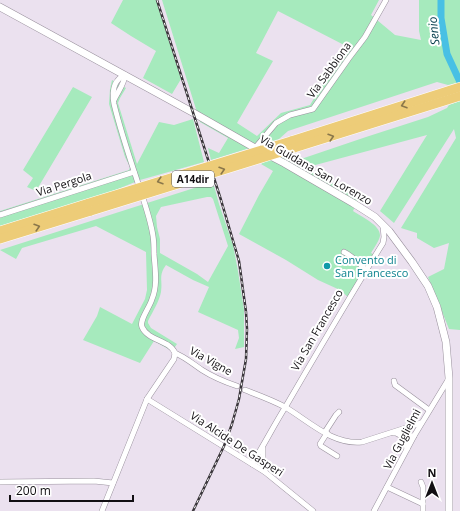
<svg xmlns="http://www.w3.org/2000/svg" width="460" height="511" viewBox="0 0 460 511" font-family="'Open Sans',sans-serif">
	<rect width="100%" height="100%" fill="#ebe1ef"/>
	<g fill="#a6eabd" fill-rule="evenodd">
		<path d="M123 0H156L181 79 172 94 143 78 156 51 131 36 111 23Z"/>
		<path d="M162 0H379L371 15 395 35 421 40 419 31V0H460V82L448 85 437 82 288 131 279 139 211 160 208 148 219 153 228 138 200 122ZM278 11 346 46 310 105 281 113 257 136 237 123 273 61 256 53Z"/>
		<path d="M112 80 126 88 120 98 118 103 137 164 159 122 174 125 193 119 204 162 140 180 113 191 0 226V211L129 170 130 167 125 157 109 104 110 89Z"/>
		<path d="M73 87 92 97 36 191 27 187 33 178 23 170Z"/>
		<path d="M460 101V330L449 329 428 277 444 269 449 243 434 248 417 238V233L401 228 456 138 454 129 394 223 380 211 427 135 308 167V170L359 198 353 211C360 216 381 225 380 236 379 241 374 248 371 253L375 255 349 298 340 290 318 280 286 260 239 234 259 195 273 171 261 164 268 160 285 155 304 158 366 137 428 117 447 108 449 105Z"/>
		<path d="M213 182 219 204 233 245 238 271 244 310V347L235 349 239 338 238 330 198 312 209 287 193 280 166 265C158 276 163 280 161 292 159 302 153 311 148 321V323L151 328 177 344 172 351 154 341 140 363 83 340 97 316 100 307 132 324 145 299 147 290 146 252 96 226 22 248 16 259 0 250ZM207 197H211L213 199 228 246 208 282 197 274 160 253V239L157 227 156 216 161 207Z"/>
	</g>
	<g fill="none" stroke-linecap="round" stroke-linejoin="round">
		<path stroke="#48c0e4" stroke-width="7" d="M441 0V18L447 54 460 82"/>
		<g stroke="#99909d" stroke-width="6">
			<g id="street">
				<path d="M125 75C113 80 112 93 114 104 120 129 128 153 136 177 142 196 150 216 153 236 154 242 154 248 154 254 155 269 158 285 152 299 150 307 139 320 142 327 148 341 170 340 175 353"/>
				<path d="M114 100C118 91 124 85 125 75"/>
				<path d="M255 148 276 123 290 115 313 109 349 58 365 37 386 0"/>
				<path d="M0 215 134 172"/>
				<path d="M344 252C354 257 358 263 366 270"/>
				<path d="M175 353C185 357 193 364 202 370 213 377 225 382 237 386"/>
				<path d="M394 381 395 385 429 410"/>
				<path d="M245 390C258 395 272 400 285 407 309 421 332 445 362 442L421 423"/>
				<path d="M147 399 265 472 313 511"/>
				<path d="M325 432 336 415 339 412"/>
				<path d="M327 433 320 444 321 446 337 456"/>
				<path d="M393 433H396L400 435 414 436"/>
				<path d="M400 435 405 441 407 449"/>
				<path d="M263 448V465L265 472"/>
				<path d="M252 464C264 445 274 425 286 406 318 351 350 296 383 243L384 237 383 226"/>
				<path d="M0 482 94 481 113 483"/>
				<path d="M421 482 423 487V511"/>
				<path d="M387 487 423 504"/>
				<path d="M102 511 147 399 174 359 175 353"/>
				<path d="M374 511 414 436 448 380"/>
			</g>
		</g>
		<g stroke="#99909d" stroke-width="8">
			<path id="secondary" d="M0 7 192 112 255 148 284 163 353 203 375 217 389 231 412 262 428 286 437 307 446 342 449 378V511"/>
		</g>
		<g stroke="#fff" stroke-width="10">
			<g id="highway">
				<path d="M291 141 460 87"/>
				<path d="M294 148 460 96"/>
				<path d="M0 231 89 203"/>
				<path d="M0 239 91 211"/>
			</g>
		</g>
		<use href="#street" stroke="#fff" stroke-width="5"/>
		<use href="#secondary" stroke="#fff" stroke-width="7"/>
		<use href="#highway" stroke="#edcc78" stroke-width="9"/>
		<g stroke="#39353a" stroke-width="2.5">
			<path id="rail" d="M157 0 221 200 239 261 246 312 247 329 246 359 239 399 232 424 224 446 193 511"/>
		</g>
		<use href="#rail" stroke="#fff" stroke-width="1" stroke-dasharray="3" stroke-linecap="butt"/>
		<g stroke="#fff" stroke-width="10" stroke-linecap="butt">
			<g id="highway-bridge">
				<path d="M89 203 291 141"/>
				<path d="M91 211 294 148"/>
			</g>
		</g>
		<use href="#highway-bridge" stroke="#edcc78" stroke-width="9"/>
	</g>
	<defs><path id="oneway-chevron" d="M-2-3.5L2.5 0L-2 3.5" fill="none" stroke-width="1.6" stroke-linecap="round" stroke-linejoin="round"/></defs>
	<g stroke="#8a774b">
		<use href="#oneway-chevron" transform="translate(404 105) rotate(162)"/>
		<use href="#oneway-chevron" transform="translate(331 137) rotate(-17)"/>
		<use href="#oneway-chevron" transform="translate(222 170) rotate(-17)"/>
		<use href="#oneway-chevron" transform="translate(160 181) rotate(163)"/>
		<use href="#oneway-chevron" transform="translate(37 227) rotate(-17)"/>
	</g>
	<circle fill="#0f9aa8" stroke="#fff" stroke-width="1.5" cx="327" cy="266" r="4"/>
	<g text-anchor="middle" stroke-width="4" stroke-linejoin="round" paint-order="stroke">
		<rect fill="#fff" stroke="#59575a" stroke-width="1" x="172" y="171" width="42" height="16" rx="3"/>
		<g font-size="10" font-weight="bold" fill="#120f13">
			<text x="193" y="183">A14dir</text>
		</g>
		<g font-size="11" fill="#120f13" stroke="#fff">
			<text transform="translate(329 70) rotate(-54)" y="4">Via Sabbiona</text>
			<text transform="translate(316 170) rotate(30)" y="4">Via Guidana San Lorenzo</text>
			<text transform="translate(64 184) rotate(-18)" y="4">Via Pergola</text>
			<text transform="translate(317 330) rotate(-60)" y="4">Via San Francesco</text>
			<text transform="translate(211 361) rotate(29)" y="4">Via Vigne</text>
			<text transform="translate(402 439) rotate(-62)" y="4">Via Guglielmi</text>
			<text transform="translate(237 444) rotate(33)" y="4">Via Alcide De Gasperi</text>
		</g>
		<g font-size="11" fill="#0d838f" stroke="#fff" text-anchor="start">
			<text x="335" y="264">Convento di<tspan x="335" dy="13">San Francesco</tspan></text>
		</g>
		<g font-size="12" font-style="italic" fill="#023a49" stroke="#fff">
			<text transform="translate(434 31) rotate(-96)" y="4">Senio</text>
		</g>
	</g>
	<g transform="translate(432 483)" stroke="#ffffff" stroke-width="3" paint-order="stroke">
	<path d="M0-3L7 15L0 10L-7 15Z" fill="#120f13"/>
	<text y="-6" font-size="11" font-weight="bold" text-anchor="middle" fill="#120f13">N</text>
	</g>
	<path d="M10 495v6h123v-6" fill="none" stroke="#120f13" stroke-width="2"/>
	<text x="16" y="495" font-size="12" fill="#120f13" stroke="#ffffff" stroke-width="3" paint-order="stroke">200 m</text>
</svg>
